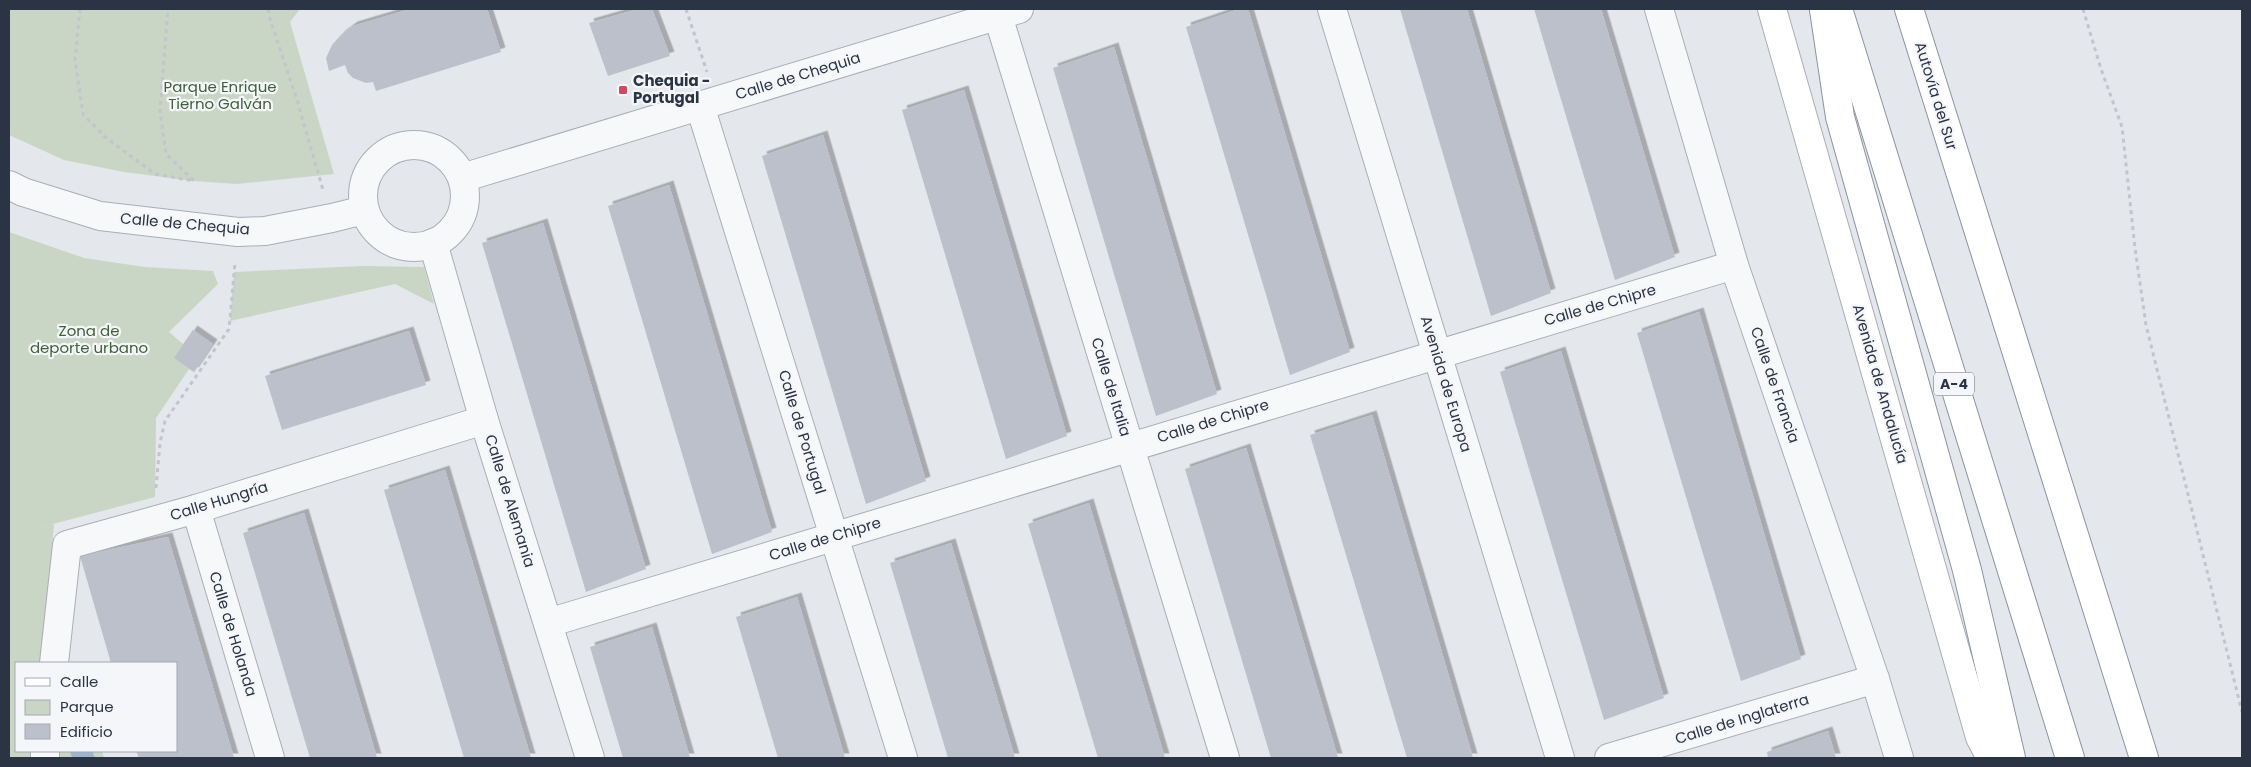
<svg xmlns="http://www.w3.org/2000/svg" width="2251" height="767" viewBox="0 0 2251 767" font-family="Poppins,sans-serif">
	<defs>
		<filter id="shadow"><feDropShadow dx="4.5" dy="-4.5" stdDeviation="0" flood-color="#0004"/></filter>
	</defs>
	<rect width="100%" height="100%" fill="#e4e7ec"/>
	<g fill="#c9d6c5">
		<path d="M9 9H300L290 22 334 174 237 184 194 181 124 172 64 160 9 135Z"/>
		<path d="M9 232 84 258 145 267 213 271 218 284 169 332 183 344 193 330 213 344 194 372 189 369 156 418 155 497 38 528 54 524 42 663H16V751H34L33 758H9Z"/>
		<path d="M363 266 424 267 434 304 395 284 230 321 234 272Z"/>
		<path d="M59 751H102L104 758H59Z"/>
	</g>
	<path fill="#9fb4cc" d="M70 751H92L95 758H72Z"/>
	<g fill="#bbc0ca" filter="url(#shadow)">
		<path d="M410 9H487L501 52 376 91 373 82 366 83 353 78 348 73 345 65 329 71 326 58 332 45 341 35 353 26Z"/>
		<path d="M638 9H652L670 56 608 76 589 23Z"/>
		<path d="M1239 9H1248L1350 352 1290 375 1186 27Z"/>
		<path d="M1400 9H1467L1551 293 1491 316Z"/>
		<path d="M1534 9H1601L1675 257 1615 280Z"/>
		<path d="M1114 47 1217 394 1156 416 1053 68Z"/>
		<path d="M964 90 1067 436 1006 459 902 110Z"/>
		<path d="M823 135 926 481 866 504 762 156Z"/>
		<path d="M669 185 772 532 712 554 608 206Z"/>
		<path d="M543 223 646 569 586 592 482 243Z"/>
		<path d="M1699 312 1801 659 1741 681 1637 333Z"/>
		<path d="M193 330 213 344 194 372 174 358Z"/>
		<path d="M409 331 426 385 282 430 265 376Z"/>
		<path d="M1561 351 1664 698 1604 720 1500 372Z"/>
		<path d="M1372 415 1473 758H1407L1310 435Z"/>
		<path d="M1246 448 1338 758H1271L1185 469Z"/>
		<path d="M445 470 531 758H464L384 490Z"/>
		<path d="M1089 503 1165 758H1098L1028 524Z"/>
		<path d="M304 513 377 758H310L243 533Z"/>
		<path d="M168 537 234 758H139L136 751H176V663H111L80 556Z"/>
		<path d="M951 543 1015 758H948L890 563Z"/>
		<path d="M797 597 845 758H778L736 617Z"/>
		<path d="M652 627 690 758H623L590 647Z"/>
		<path d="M1828 731 1836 758H1768L1767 752Z"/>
	</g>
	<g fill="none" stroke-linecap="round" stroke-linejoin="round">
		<g stroke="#a9aeb7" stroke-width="30">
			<g id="street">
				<path d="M1332 9 1560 758"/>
				<path d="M1659 9 1734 265 1875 679 1899 758"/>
				<path d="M998 16 1225 758"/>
				<path d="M700 106 903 758"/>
				<circle cx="414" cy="196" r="51"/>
				<path d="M462 178 1019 9"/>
				<path d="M9 185 23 192 100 216 238 232 265 231 332 218 364 210"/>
				<path d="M433 243 484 420 590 758"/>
				<path d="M196 509 270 758"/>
				<path d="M548 623 1734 265"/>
				<path d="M54 663 67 545 196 509 484 420"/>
				<path d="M45 758V751"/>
				<path d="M1609 758 1875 679"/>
			</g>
		</g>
		<g stroke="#a9aeb7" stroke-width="30">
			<path id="secondary" d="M1772 9 1980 737 1991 758"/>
		</g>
		<g stroke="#8b94a3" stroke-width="30">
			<g id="highway">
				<path d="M1838 9 2070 758"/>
				<path d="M1909 9 2144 758"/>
				<path d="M1824 10 1840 117 1967 570 2011 758"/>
			</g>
		</g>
		<g stroke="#c2c5cb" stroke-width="3" stroke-dasharray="4 4" stroke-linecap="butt">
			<path d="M80 9 75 60 83 114 105 137 155 174 194 181 166 154 160 111 168 9"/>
			<path d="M268 9 270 19 297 100 323 190"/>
			<path d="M686 9 707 72"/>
			<path d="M2083 9 2101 69 2122 127 2135 248 2146 325 2242 712"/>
			<path d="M156 488 160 443 165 421 229 329 235 263"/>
		</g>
		<use href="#street" stroke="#f7f8fa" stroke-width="28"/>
		<use href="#secondary" stroke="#fff" stroke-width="28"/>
		<use href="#highway" stroke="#fff" stroke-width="28"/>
	</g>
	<rect fill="#d1495b" stroke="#f4f6f9" stroke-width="2" x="618" y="85" width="10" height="10" rx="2.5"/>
	<g text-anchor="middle" stroke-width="4.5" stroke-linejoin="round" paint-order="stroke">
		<rect fill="#f4f6f9" stroke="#676e7b" stroke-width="1" x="1934" y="372.5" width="40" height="23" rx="4"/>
		<g font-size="14" font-weight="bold" fill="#2b3445">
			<text x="1954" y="389">A-4</text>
		</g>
		<g font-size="15" fill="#2b3445" stroke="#f4f6f9">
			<text transform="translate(798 76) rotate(-17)" y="5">Calle de Chequia</text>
			<text transform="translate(1936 96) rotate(73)" y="5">Autovía del Sur</text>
			<text transform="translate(185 224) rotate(5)" y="5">Calle de Chequia</text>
			<text transform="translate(1600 305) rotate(-16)" y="5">Calle de Chipre</text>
			<text transform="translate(1446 384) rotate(73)" y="5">Avenida de Europa</text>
			<text transform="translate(1880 384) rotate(74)" y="5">Avenida de Andalucía</text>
			<text transform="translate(1775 385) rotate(71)" y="5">Calle de Francia</text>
			<text transform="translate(1111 387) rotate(73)" y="5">Calle de Italia</text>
			<text transform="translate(1213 421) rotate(-17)" y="5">Calle de Chipre</text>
			<text transform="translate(802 432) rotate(73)" y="5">Calle de Portugal</text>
			<text transform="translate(219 501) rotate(-17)" y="5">Calle Hungría</text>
			<text transform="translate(510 501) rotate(73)" y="5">Calle de Alemania</text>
			<text transform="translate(825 539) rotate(-17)" y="5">Calle de Chipre</text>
			<text transform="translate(233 634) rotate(73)" y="5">Calle de Holanda</text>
			<text transform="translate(1742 719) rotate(-17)" y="5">Calle de Inglaterra</text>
		</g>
		<g font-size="15" font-weight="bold" fill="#2b3445" stroke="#f4f6f9" text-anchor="start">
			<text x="633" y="86">Chequia -<tspan x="633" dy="17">Portugal</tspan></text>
		</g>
		<g font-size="15" fill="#3f6138" stroke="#f4f6f9">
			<text x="220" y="92">Parque Enrique<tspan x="220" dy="17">Tierno Galván</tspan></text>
			<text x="89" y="336">Zona de<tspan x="89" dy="17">deporte urbano</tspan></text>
		</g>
	</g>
	<rect width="2251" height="767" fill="none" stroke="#2b3445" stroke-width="20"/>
	<rect x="15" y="662" width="162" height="90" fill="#f4f6f9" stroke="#a4a8b1"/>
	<rect x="25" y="678" width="25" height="8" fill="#ffffff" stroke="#a4a8b1"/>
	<text x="60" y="687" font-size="15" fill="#2b3445">Calle</text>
	<rect x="25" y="700" width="25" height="15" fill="#c9d6c5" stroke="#a4a8b1"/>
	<text x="60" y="712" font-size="15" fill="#2b3445">Parque</text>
	<rect x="25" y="724" width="25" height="15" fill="#bbc0ca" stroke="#a4a8b1"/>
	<text x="60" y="737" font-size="15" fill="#2b3445">Edificio</text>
</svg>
